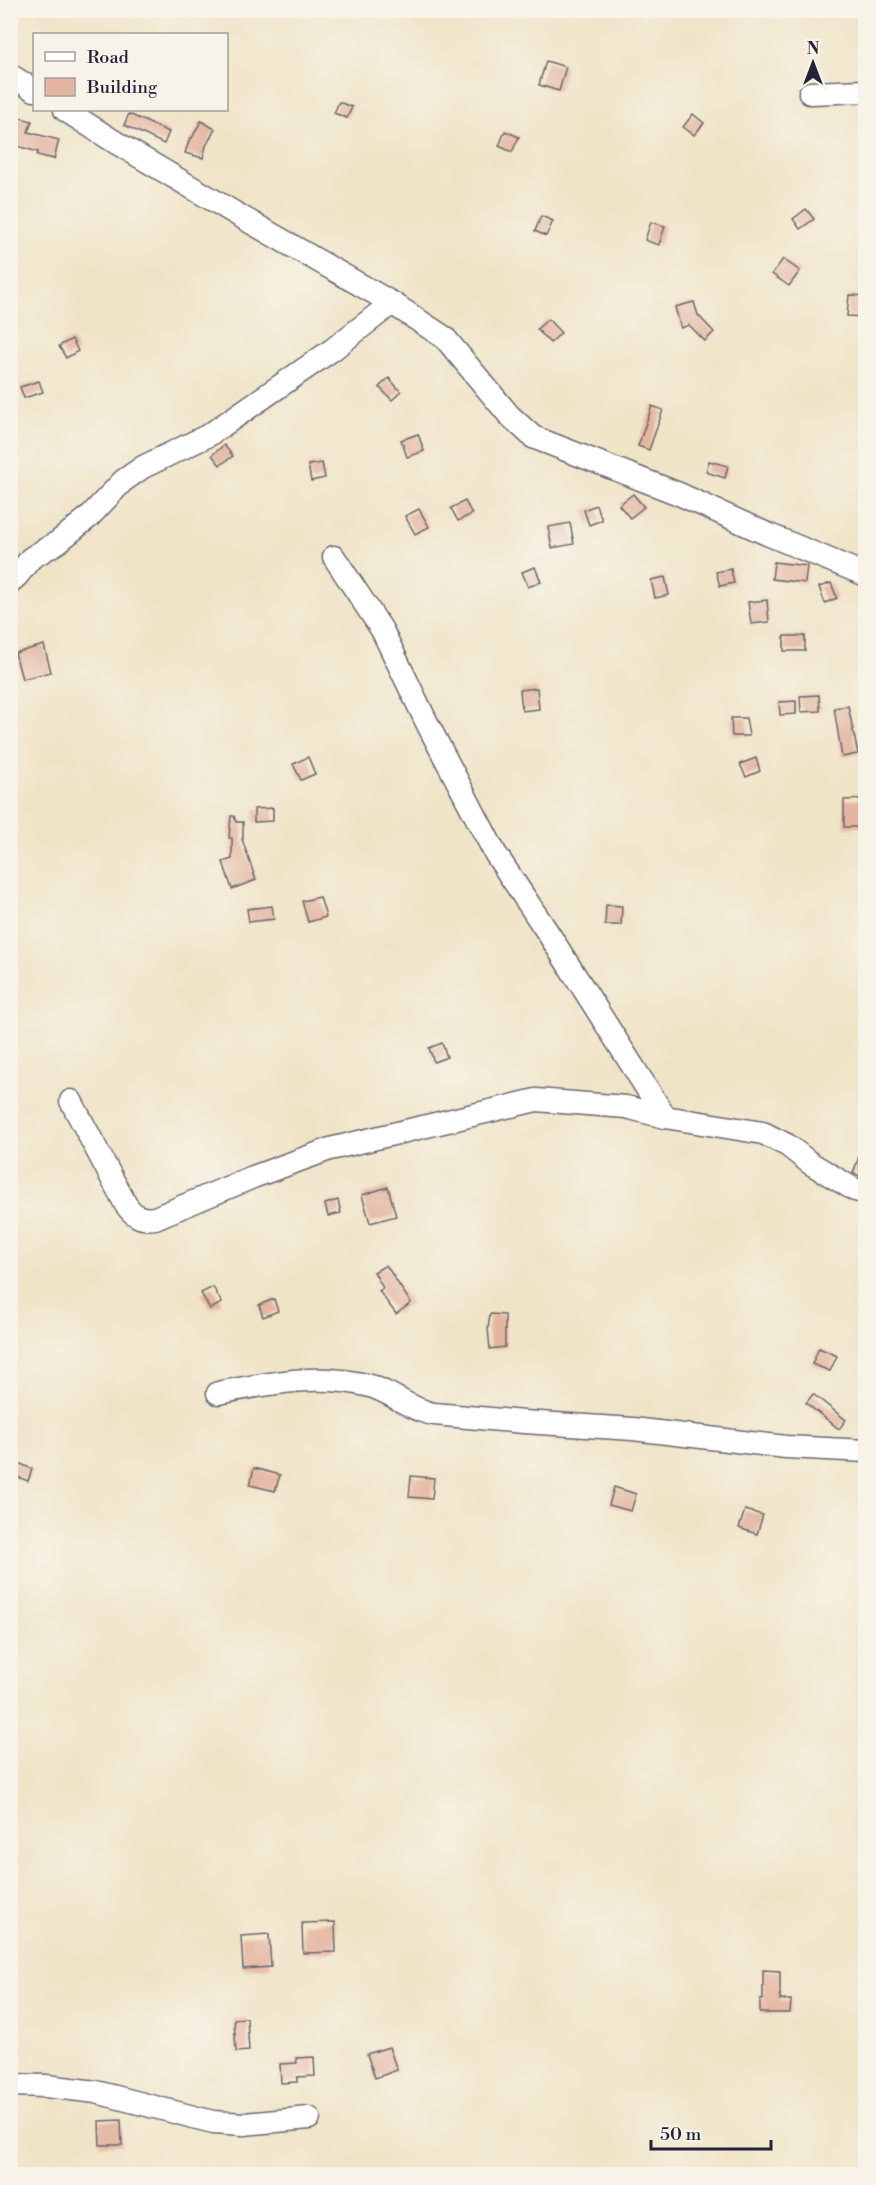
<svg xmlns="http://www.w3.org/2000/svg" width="876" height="2185" viewBox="0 0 876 2185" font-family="'Libre Bodoni',serif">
	<rect width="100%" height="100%" fill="#f7f3e8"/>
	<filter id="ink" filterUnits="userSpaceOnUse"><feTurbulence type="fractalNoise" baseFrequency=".0167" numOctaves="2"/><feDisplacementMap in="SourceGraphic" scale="12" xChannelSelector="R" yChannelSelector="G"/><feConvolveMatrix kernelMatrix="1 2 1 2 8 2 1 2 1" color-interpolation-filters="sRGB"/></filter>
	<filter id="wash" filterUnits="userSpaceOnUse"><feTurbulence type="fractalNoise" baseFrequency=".008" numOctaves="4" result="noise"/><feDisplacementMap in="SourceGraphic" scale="24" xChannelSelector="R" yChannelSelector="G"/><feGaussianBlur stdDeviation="1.35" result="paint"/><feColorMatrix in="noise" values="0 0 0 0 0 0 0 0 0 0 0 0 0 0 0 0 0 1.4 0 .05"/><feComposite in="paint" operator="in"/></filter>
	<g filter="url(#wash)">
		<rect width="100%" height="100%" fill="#f0e4c7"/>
		<g id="blocks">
			<g fill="#e4b6a1">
				<path d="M546 61 566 67 559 91 539 85Z"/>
				<path d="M339 102 352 107 347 118 334 113Z"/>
				<path d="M129 114 169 132 164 144 124 125Z"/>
				<path d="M693 114 704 123 694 135 683 127Z"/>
				<path d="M13 116 32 121 28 132 59 140 54 159 37 155 38 152 10 144V125Z"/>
				<path d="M201 121 215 129 206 146 203 158 185 153 190 138H192Z"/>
				<path d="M505 131 519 137 512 152 499 146Z"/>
				<path d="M806 209 814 219 800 229 793 219Z"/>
				<path d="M541 216 553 221 546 236 535 231Z"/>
				<path d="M651 222 665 226 659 245 645 240Z"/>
				<path d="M783 259 800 271 789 286 772 274Z"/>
				<path d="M849 295 866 296V317L847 316Z"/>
				<path d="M694 302 698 315 714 332 705 341 689 325 681 328 675 307Z"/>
				<path d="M548 319 561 333 550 343 537 329Z"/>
				<path d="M72 339 78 351 66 358 59 346Z"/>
				<path d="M389 378 401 392 392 400 379 387Z"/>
				<path d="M39 381 43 392 24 398 20 387Z"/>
				<path d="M652 406 663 410 649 450 638 446Z"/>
				<path d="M418 434 424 451 407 457 401 440Z"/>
				<path d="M224 445 233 456 220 465 212 455Z"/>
				<path d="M709 461 728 466 725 478 706 472Z"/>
				<path d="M322 463 325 478 311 481 308 465Z"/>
				<path d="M633 494 644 507 630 518 619 505Z"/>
				<path d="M465 501 472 514 458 521 451 508Z"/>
				<path d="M596 505 602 520 589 525 584 510Z"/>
				<path d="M419 509 429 527 415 534 405 516Z"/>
				<path d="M570 523 574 544 552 548 548 527Z"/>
				<path d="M774 562 807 566 805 583 772 579Z"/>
				<path d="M535 567 541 582 528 587 522 572Z"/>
				<path d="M731 569 734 583 720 586 716 572Z"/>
				<path d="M665 577 669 595 655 598 651 580Z"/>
				<path d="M831 583 837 598 825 603 819 587Z"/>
				<path d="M767 600 769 622 751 624 748 602Z"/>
				<rect x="784" y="636" width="21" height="15"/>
				<path d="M44 645 51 672 22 679 15 653Z"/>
				<path d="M537 688 539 709 522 711 520 690Z"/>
				<path d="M819 695 820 711 801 712 800 696Z"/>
				<path d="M796 701V714L780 715 779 702Z"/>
				<path d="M848 706 858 754 842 757 834 708Z"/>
				<path d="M731 718H746L749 736H732Z"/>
				<path d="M308 757 315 774 301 780 293 764Z"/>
				<path d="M756 758 760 771 746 777 740 764Z"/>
				<path d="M866 799V827H844V800Z"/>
				<path d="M273 808V821L254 822V809Z"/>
				<path d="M231 816H234L236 822H243V839H242L256 880 232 889 223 862 232 859V838H229Z"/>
				<path d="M320 897 326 917 308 922 302 901Z"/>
				<path d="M606 905 622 906 621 925H605Z"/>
				<path d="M272 906 274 919 249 922 247 909Z"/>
				<path d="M442 1043 447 1057 434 1062 429 1048Z"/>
				<path d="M864 1143H866V1179L853 1173Z"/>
				<path d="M388 1187 396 1216 370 1223 362 1195Z"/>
				<path d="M338 1200 341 1213 328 1216 325 1204Z"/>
				<path d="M386 1265 411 1303 396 1314 379 1291 383 1288 374 1272Z"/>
				<path d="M213 1287 222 1303 210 1309 201 1293Z"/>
				<path d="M274 1299 278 1311 263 1317 259 1305Z"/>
				<path d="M490 1314 505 1315V1347L490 1349 488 1329Z"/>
				<path d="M819 1348 837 1356 830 1371 812 1364Z"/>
				<path d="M813 1394 846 1420 839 1429 806 1403Z"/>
				<path d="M14 1461 32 1469 28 1481 10 1474Z"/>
				<path d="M254 1468 280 1475 275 1491 250 1485Z"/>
				<path d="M411 1476 434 1478 432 1499 409 1497Z"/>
				<path d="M614 1487 636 1494 631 1511 609 1505Z"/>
				<path d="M745 1510 763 1515 757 1534 739 1528Z"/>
				<path d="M335 1922 336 1952 303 1953 302 1923Z"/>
				<path d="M269 1934 271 1967 243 1969 241 1936Z"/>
				<path d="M763 1970 780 1971V2000H791L790 2013H760V2000H763Z"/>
				<path d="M247 2018 249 2051 236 2052 234 2019Z"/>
				<path d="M389 2047 397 2070 375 2078 367 2054Z"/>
				<path d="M314 2057 315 2076 297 2077V2082L281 2083 280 2064 297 2063 296 2058Z"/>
				<path d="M121 2120 122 2145H100L99 2121Z"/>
			</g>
		</g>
	</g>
	<g filter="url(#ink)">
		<use href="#blocks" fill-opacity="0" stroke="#6a666c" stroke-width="1.5"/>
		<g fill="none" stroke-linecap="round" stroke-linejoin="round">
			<g stroke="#6a666c" stroke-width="25">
				<g id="minor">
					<path d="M10 75 34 90"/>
					<path d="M810 93 866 91"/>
					<path d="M65 110 115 142 245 219 392 303 445 338 509 415 533 437 679 494 767 534 866 575"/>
					<path d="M334 557 382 630 428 725 495 853 550 936 665 1117"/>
					<path d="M10 582 17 576 31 558 58 542 89 517 123 481 143 467 209 435 332 350 392 303"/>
					<path d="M71 1101 126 1205C134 1216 141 1220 155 1218L253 1177 330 1149 536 1100 626 1107 665 1117 763 1133 787 1145 810 1163 855 1190 866 1193"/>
					<path d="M218 1393C266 1384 317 1373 366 1385 390 1390 409 1410 434 1414L524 1422 633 1429 786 1447 866 1451"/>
					<path d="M10 2085 46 2086 96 2092 213 2122 244 2124 309 2118"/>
				</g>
			</g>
			<use href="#minor" stroke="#fff" stroke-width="22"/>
		</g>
	</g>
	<rect width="876" height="2185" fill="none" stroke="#f7f3e8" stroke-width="36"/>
	<rect x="33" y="33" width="195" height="78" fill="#f7f3e8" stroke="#a29fa3" stroke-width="1.5"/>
	<rect x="45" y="52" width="30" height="9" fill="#ffffff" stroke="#a29fa3" stroke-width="1.5"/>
	<text x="87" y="63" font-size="18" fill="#22223b">Road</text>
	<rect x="45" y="78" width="30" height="18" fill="#e4b6a1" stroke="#a29fa3" stroke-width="1.5"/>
	<text x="87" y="93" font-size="18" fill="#22223b">Building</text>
	<g transform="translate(813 63)" stroke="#f7f3e8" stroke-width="4.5" paint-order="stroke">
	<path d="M0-4.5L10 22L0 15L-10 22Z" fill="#22223b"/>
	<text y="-9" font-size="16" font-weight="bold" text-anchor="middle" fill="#22223b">N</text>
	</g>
	<path d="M651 2140v9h120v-9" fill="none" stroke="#22223b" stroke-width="3"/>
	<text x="660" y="2140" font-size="18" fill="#22223b" stroke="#f7f3e8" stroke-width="4.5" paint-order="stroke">50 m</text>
</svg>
